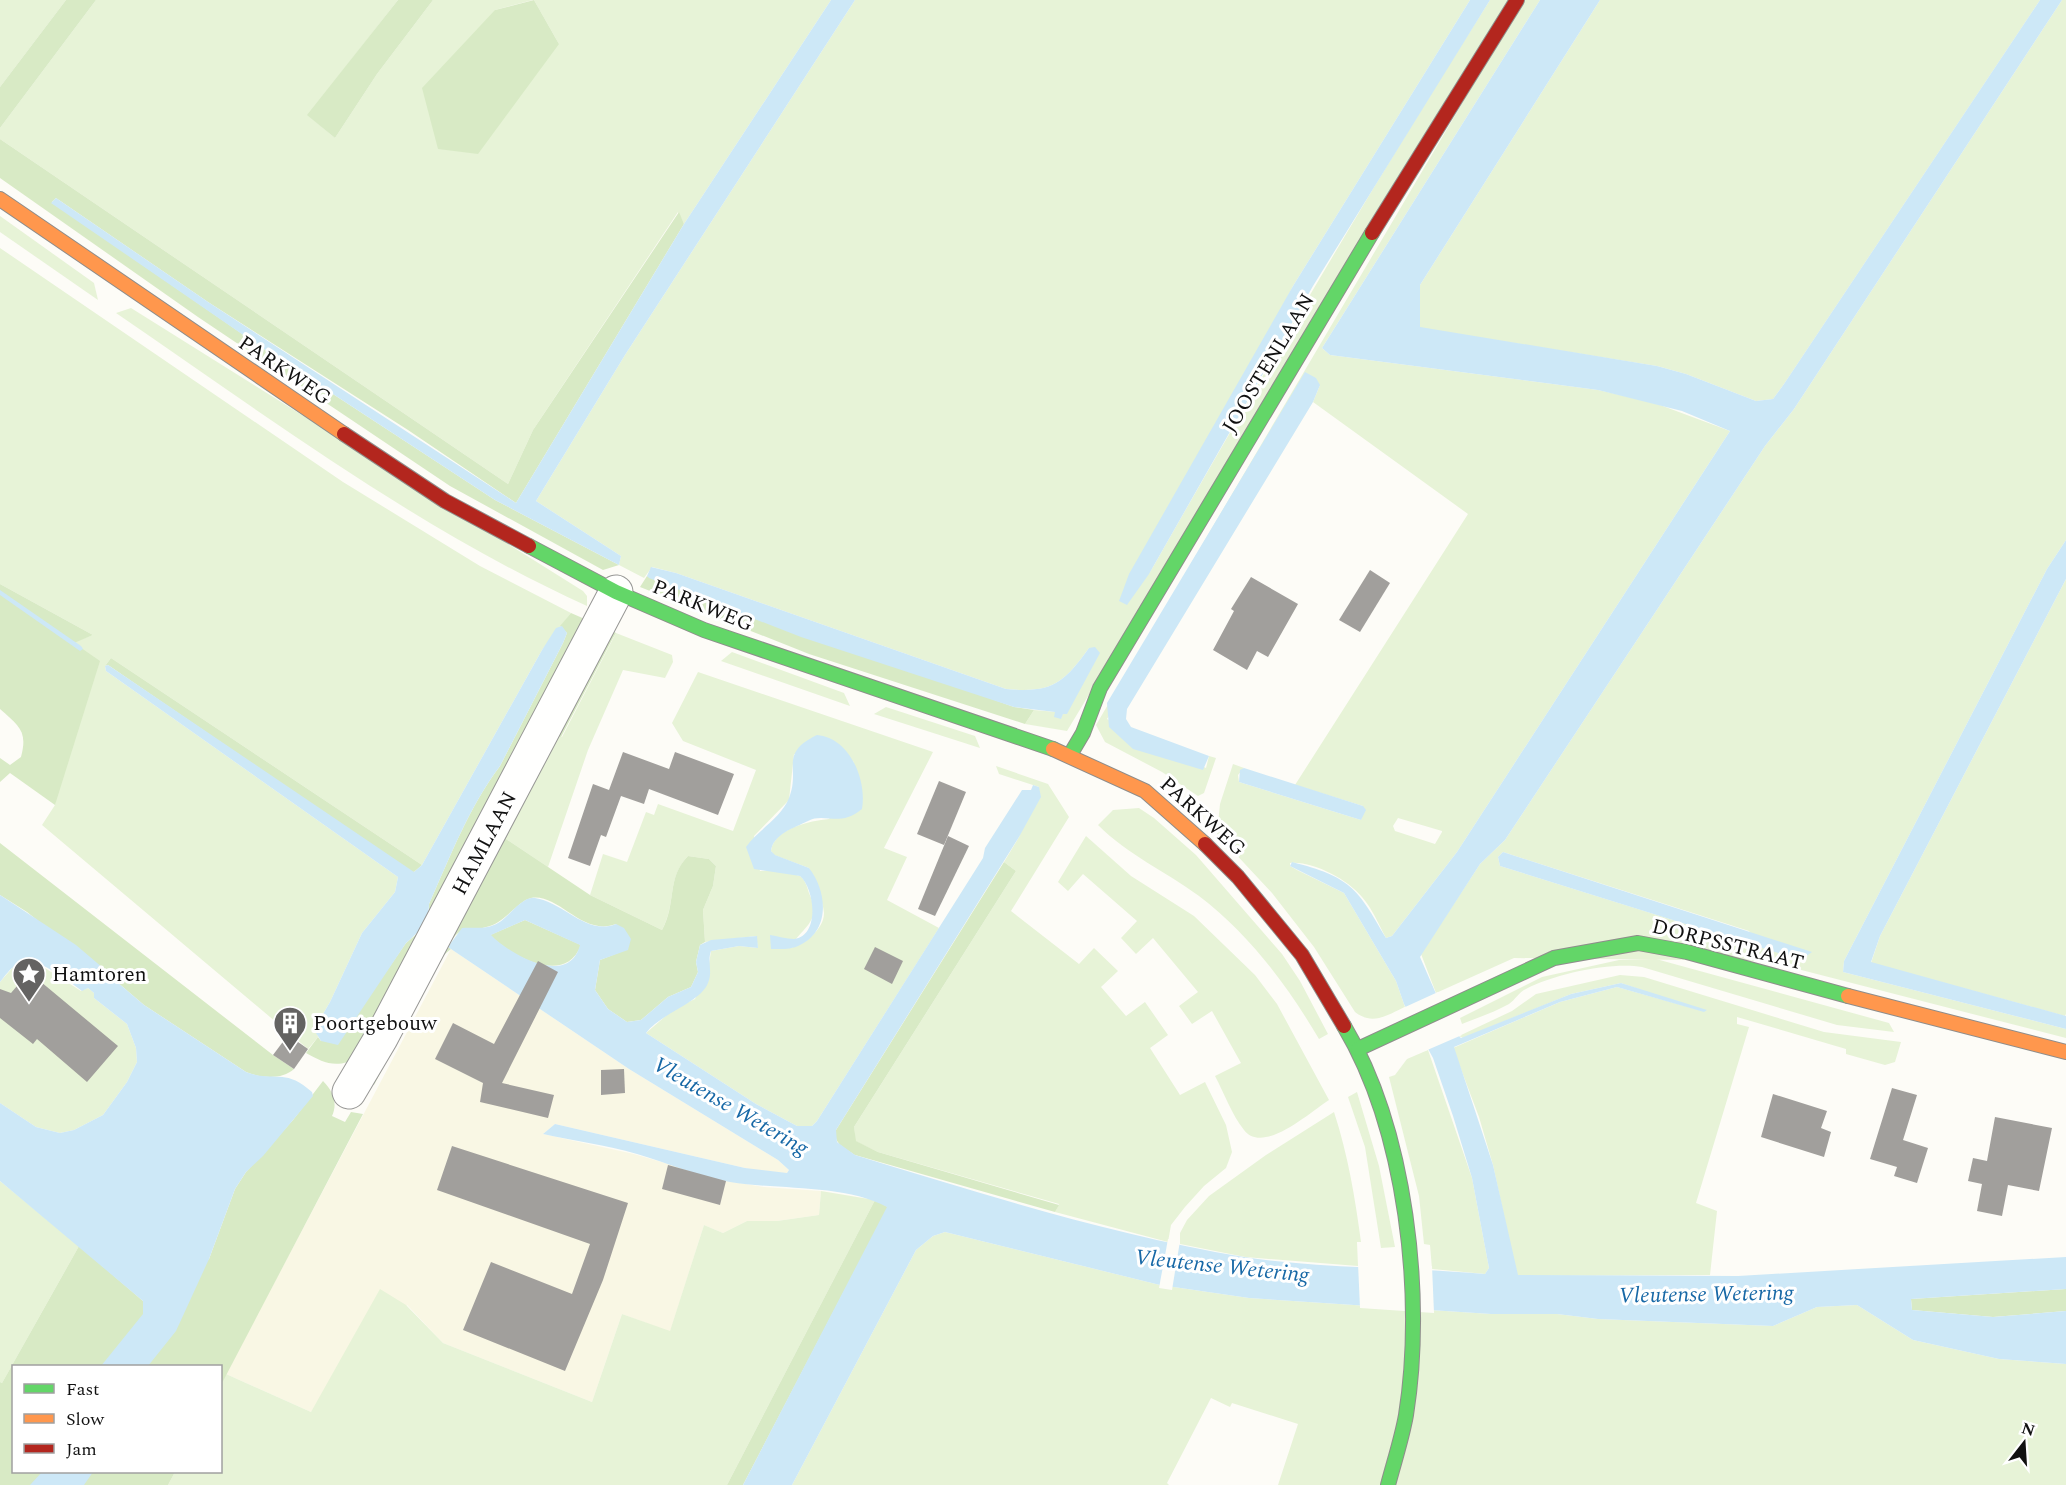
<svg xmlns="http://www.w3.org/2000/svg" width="2066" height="1485" viewBox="0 0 2066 1485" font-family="Spectral,serif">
	<rect width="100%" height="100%" fill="#fdfcf7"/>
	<path fill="#f9f7e4" d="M451 949 629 1069 778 1160 789 1170 787 1173 776 1174 745 1168 555 1124 543 1134 634 1154 727 1181 764 1187 821 1191 819 1215 777 1221H747L723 1233 704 1225 670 1332 622 1314 592 1402 443 1343 407 1305 311 1412 226 1374Z"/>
	<g fill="#e7f3d7" fill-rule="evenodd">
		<path d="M0 0H66L0 87Z"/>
		<path d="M96 0H398L308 115 335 138 377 74 433 0H533L495 10 559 44 534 0H831L684 224 678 212 533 430 508 484 0 139V128Z"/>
		<path d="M855 0H1470L1293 286 1149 574C1259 381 1370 188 1490 0H1509L1067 731 1025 724 1034 710 1056 712 1061 718 1089 648C1063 684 1052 693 1006 689L676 573 652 567 644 578 619 565 621 556 536 501 625 355Z"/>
		<path d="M1523 0H1540L1322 348 1330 355 1598 390 1652 402 1730 431 1457 852 1392 936 1386 938C1379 925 1372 908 1362 897 1347 879 1313 861 1290 863V866L1297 870 1344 893 1396 981 1405 1007C1387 1015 1373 1026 1355 1012L1314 947 1272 893 1217 834 1220 804 1233 764 1244 768 1238 775 1239 782 1361 820 1363 806 1295 785 1468 514 1313 402 1320 385 1107 719 1206 768 1209 756 1216 758 1204 793 1198 796 1162 772 1105 742 1096 725ZM1398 818 1442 831V832L1435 844 1395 831 1393 826Z"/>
		<path d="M1600 0H2040L1784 384 1773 399 1756 401 1686 374 1657 366 1420 328V285Z"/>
		<path d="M2062 0H2066V540L2047 569 1844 961 1843 972 2066 1029V1038L1766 961 1514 958 1436 993 1421 954 1480 864 1505 840 1765 446 1794 409ZM1503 852 1749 931 1752 935 1750 944 1500 866 1498 857Z"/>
		<path d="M0 216 94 283 98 300 0 232Z"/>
		<path d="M0 248 343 482 480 566 571 613 542 650 422 865 111 658 105 666 106 671 398 877 395 892 362 933 330 1002 316 1026 318 1037 308 1049 42 825 55 805 74 642 93 635 0 584Z"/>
		<path d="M131 308 583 591 587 596V606C419 530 268 417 116 313Z"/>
		<path d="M2066 579V1014L2065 1016 1871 963 1880 936Z"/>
		<path d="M616 633 672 655 673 662 665 678 623 670 588 750 548 867 506 839 556 734 562 737Z"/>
		<path d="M732 652 844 693 850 706 721 661Z"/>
		<path d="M698 672 933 752 884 848 907 857 887 900 939 928 817 1121 812 1126H797L756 1104 646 1033 675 1008 695 999 709 964 711 951 739 946 758 948 756 936 705 942 703 910 713 886 716 866 709 859 688 856C666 879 677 902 662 930L590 895 603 854 627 862 646 812 654 815 658 804 733 831 756 770 683 741 672 723ZM794 754 853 761 856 770 829 819C810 821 774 828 771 851L774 855 809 868C813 881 823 899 824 913 824 930 804 944 790 948 801 927 823 923 809 893 807 886 805 880 800 876L777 870 760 871 754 836 789 800Z"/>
		<path d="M886 707 975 736 980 748 874 714Z"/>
		<path d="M996 766 1048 784 1069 817 1011 911 1079 964 1094 948 1118 971 1101 987 1126 1016 1145 1002 1168 1035 1150 1048 1180 1095 1205 1082 1226 1125 1232 1152 1226 1168 1204 1186 1185 1207 1171 1225 1168 1242 1055 1212 1059 1204 878 1152 855 1141 854 1127 1016 871 1004 862 1019 837 1039 787 999 774Z"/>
		<path d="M1139 808 1154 818 1196 855 1282 954 1300 981 1328 1034 1319 1039C1287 985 1249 934 1199 896 1165 871 1128 855 1098 825L1113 810Z"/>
		<path d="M1086 836 1131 876 1194 916 1255 975 1277 1004 1329 1100C1309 1113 1263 1155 1244 1130 1232 1115 1224 1093 1215 1076L1241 1063 1212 1011 1192 1024 1179 1006 1198 992 1153 938 1136 954 1121 938 1137 921 1083 874 1068 891 1058 882Z"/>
		<path d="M1656 959 1889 1023 1894 1032 1837 1025 1642 967C1610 962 1555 974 1526 989 1519 992 1515 1000 1509 1004 1495 1012 1477 1018 1462 1024L1460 1018 1542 977 1619 960Z"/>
		<path d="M28 962 37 963 81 991 88 988 94 993V998L127 1024 136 1048 137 1062 127 1082 103 1115 74 1130 60 1133 36 1127 0 1103V982L14 966Z"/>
		<path d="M1620 975 1644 977 1824 1032 1901 1042 1895 1062 1885 1065 1846 1054V1049L1737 1017V1024L1749 1027 1696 1203 1717 1211 1710 1275 1517 1276 1493 1165 1479 1117 1453 1048 1560 1002 1617 987 1706 1012 1621 983 1571 994 1463 1038 1459 1036 1512 1011 1536 994Z"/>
		<path d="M1428 1050 1472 1178 1489 1268 1485 1274 1432 1269 1430 1245 1424 1244 1419 1196 1389 1077 1395 1075 1407 1059Z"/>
		<path d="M1357 1092 1379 1166 1395 1247 1381 1248 1365 1147 1348 1097Z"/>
		<path d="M1334 1112C1348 1155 1355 1197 1361 1242H1357L1358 1266 1245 1257 1180 1244V1233L1187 1220 1209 1196 1266 1155Z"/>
		<path d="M0 1181 79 1246 2 1383 0 1382Z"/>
		<path d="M821 1191 875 1200 727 1485H168L175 1472H220L221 1385 226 1374 311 1412 380 1289 406 1305 443 1343 592 1402 622 1314 670 1331 704 1225 723 1233 747 1221H777L819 1215Z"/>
		<path d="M945 1232 1160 1285 1249 1298 1491 1314H1557L1598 1319 1773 1326 1817 1307 1857 1305 1913 1340 1999 1359 2066 1364V1485H1278L1298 1424 1232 1403 1230 1407 1211 1398 1167 1483 1169 1485H792L916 1250 933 1236Z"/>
	</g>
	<g fill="#d8eac5">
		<path d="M66 0H96L0 128V87Z"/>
		<path d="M398 0H433L377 74 335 138 307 115Z"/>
		<path d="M534 0 559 44 478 154 438 149 422 88 495 10Z"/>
		<path d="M0 139 508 484 533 430 679 212 684 224 516 503 408 430 208 302 56 198 52 202 258 345 495 500 619 565 603 570 450 486 198 317 0 178Z"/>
		<path d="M647 576 1014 707 1034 710 1025 724 809 654 640 587Z"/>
		<path d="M0 584 93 635 74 643 100 661 55 805 10 773 0 782V758L10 765 21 757C28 731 19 726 0 709Z"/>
		<path d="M571 613 587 620 462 875 348 1062C331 1067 321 1061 306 1053L318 1037 321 1041 379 982 406 943 419 932 429 915V904C450 857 469 807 500 766L563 643 567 633 560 626Z"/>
		<path d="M611 630 616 633 613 638 561 737 555 735 506 839 590 895 662 930C677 903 666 878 688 856L709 859 716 866 713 886 703 910 705 942 700 945 696 962 698 972 691 987 668 997 641 1020 627 1022 608 1009 595 990 600 960 628 949 616 924C582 937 559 893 531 898 518 901 506 921 490 926 469 933 460 922 448 947L451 949 439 959 374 1085 370 1081Z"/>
		<path d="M111 658 422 865 414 872 409 871 108 665 105 666Z"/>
		<path d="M0 843 273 1055 294 1069C282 1080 261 1078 246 1072L144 1005 110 976 108 977 27 912 0 895Z"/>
		<path d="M1004 862 1016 871 854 1127 856 1141 878 1152 1059 1205 1055 1212 855 1155C845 1148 833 1144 836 1130Z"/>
		<path d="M525 920 581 945C565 987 511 956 490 935Z"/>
		<path d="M323 1081C333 1091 338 1103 332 1116L345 1122 351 1112 363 1114 221 1385 220 1366H14V1472H175L168 1485H0V1382L2 1383 79 1246 143 1301 209 1259 235 1189 246 1172 293 1120Z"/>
		<path d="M875 1200 888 1207 743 1485H727Z"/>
		<path d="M2066 1289V1311L1993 1317 1912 1310 1911 1299Z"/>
	</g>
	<g fill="#cde8f7" fill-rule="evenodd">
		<path d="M831 0H855L625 355 536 501 621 556 619 565 495 500 258 345 51 203 56 198 208 302 516 503 684 224Z"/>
		<path d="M1470 0H1490L1313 286 1149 574 1127 605 1119 601 1129 574 1293 286Z"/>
		<path d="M1540 0H1600L1420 285V327L1657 366 1686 374 1756 401 1773 399 1784 384 2040 0H2062L1794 409 1765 446 1505 840 1480 864 1420 957 1451 1028 1461 1038 1571 994 1621 983 1707 1010 1704 1012 1617 987 1560 1002 1454 1047 1493 1165 1518 1275 1738 1276 2066 1257V1289L1911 1299 1912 1310 1993 1317 2066 1311V1364L1999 1359 1913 1340 1857 1305 1817 1307 1773 1326 1598 1319 1557 1314H1491L1249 1298 1160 1285 945 1232 933 1236 916 1250 792 1485H743L887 1207C844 1184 778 1190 730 1182 698 1176 667 1163 637 1154 606 1145 574 1141 543 1134L555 1124 745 1168 787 1173 789 1170 778 1160 629 1069 448 947 462 928C475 927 486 930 498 923 509 917 522 896 535 898 564 902 586 936 616 924L624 928 631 939 628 950 600 960 595 990 608 1009 627 1022 641 1020 668 997 691 987 698 972 696 962 700 945 711 940 757 936 758 948 739 946 711 951C707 962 713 971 708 983 700 1003 661 1013 646 1033L756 1104 797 1126H812L817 1121 983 858 985 848 1022 790H1031L1033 785 1039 787 1041 797 1019 837 836 1130 837 1142 855 1155C982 1194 1112 1235 1244 1257 1321 1269 1406 1267 1485 1274L1489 1268 1472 1178 1453 1116 1433 1058 1404 1004 1396 981 1344 893 1290 866 1292 862C1350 877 1357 887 1386 938L1392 936 1457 852 1730 431 1682 411 1598 390 1330 355 1322 348ZM525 920 580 945C569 988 510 955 491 935Z"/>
		<path d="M1305 372 1316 378 1320 385 1313 402 1127 709 1126 719 1131 727 1209 756 1203 770 1133 749 1109 727 1107 703Z"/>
		<path d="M2066 540V579L1880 936 1871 962 2066 1016V1029L1843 972 1844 961 2047 569Z"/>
		<path d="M651 567 676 573 1006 689C1052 693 1063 684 1089 648L1095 647 1100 653 1067 714H1063L1061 719 1054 717 1055 712 1014 707 801 637 649 578 647 576Z"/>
		<path d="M0 590 81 646 83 649 80 651 0 595Z"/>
		<path d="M562 626 567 633 563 643 500 766C469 807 450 857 429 904 429 922 419 932 406 943L338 1045 321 1041 316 1033V1026L330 1002 362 933 395 892 398 877 106 671 105 666 108 665 414 872 422 865 542 650 556 628Z"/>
		<path d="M817 735C850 738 867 780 862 809 839 828 825 812 808 821 794 828 773 834 771 851L775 855 809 868C827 891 831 930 800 945 791 950 780 949 771 949L770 935C777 936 787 939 794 939 820 936 815 889 800 876L754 869 746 847C758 830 781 818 789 798 801 768 778 754 817 735Z"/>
		<path d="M1244 768 1363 806 1366 810 1361 820 1239 782 1240 770Z"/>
		<path d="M1503 852 1812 952 1801 960 1500 866 1498 857Z"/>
		<path d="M0 895 76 945 103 968 102 972 108 977 110 976 144 1005 246 1072C276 1083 284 1067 312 1092L313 1096 263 1156 246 1172 235 1189 209 1259 176 1331 148 1366H101L143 1314V1301L0 1181V1103L36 1127 60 1133 74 1130 103 1115 127 1082 137 1062 136 1048 127 1024 94 998V993L88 988 82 991C66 980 37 954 17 965 10 968 5 976 0 982Z"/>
		<path d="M42 1472H93L84 1485H30Z"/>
	</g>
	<g fill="#fdfcf7">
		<path d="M1438 992 1453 1026 1462 1035 1425 1051 1403 1008Z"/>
		<path d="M1168 1239 1180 1241 1172 1290 1159 1288Z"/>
		<path d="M1358 1263 1432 1266 1434 1313 1360 1308Z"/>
	</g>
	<g fill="#a19f9c">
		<path d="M1370 570 1390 583 1360 632 1339 620Z"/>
		<path d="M1251 577 1298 604 1268 657 1257 651 1247 670 1213 650 1234 611 1231 609Z"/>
		<path d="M623 752 669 769 675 752 734 774 718 815 649 789 644 804 621 796 606 837 601 835 590 866 568 858 593 784 609 790Z"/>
		<path d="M939 781 966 792 944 845 917 834Z"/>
		<path d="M948 836 969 846 935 916 918 909Z"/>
		<path d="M875 947 903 961 892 984 864 969Z"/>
		<path d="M538 961 558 972 502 1083 554 1095 548 1118 480 1102 483 1083 435 1059 453 1023 494 1044Z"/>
		<path d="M29 972 118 1046 87 1082 37 1039 33 1044 0 1018V989L11 993Z"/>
		<path d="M288 1035 308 1049 294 1069 273 1055Z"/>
		<path d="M624 1069 625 1093 601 1095V1070Z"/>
		<path d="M1892 1088 1917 1095 1903 1140 1928 1148 1917 1183 1894 1176 1897 1167 1870 1159Z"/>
		<path d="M1773 1094 1827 1111 1821 1128 1831 1132 1824 1157 1761 1137Z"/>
		<path d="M1995 1117 2052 1128 2039 1191 2008 1185 2002 1216 1977 1211 1982 1184 1968 1181 1973 1158 1987 1161Z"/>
		<path d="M452 1146 628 1203 603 1280 565 1371 463 1330 491 1262 572 1294 590 1244 437 1190Z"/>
		<path d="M668 1165 726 1181 720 1205 662 1189Z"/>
	</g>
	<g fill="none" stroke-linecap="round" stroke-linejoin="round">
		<g stroke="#979795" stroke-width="35">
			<path id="street" d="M349 1092 381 1038 616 592"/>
		</g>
		<g stroke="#8e8d8b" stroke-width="16">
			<g id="fast">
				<path d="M529 546 616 592 704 630 1053 749"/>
				<path d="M1070 755 1083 733 1100 688 1372 233"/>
				<path d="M1344 1026C1406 1130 1425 1296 1406 1415 1402 1438 1394 1462 1388 1485"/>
				<path d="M1358 1049 1554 958 1638 943 1687 952 1848 996"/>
			</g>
		</g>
		<g stroke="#8e8d8b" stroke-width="16">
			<g id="slow">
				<path d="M0 199 344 434"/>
				<path d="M1053 749 1145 791 1205 844"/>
				<path d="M1848 996 2066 1052"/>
			</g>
		</g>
		<g stroke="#8e8d8b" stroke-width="16">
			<g id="jam">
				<path d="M1372 233 1517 0"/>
				<path d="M344 434 445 501 529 546"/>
				<path d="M1205 844 1238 877 1302 955 1344 1026"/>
			</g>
		</g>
		<use href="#street" stroke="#fffffe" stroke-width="33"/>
		<use href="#fast" stroke="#63d668" stroke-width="14"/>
		<use href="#slow" stroke="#ff974d" stroke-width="14"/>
		<use href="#jam" stroke="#b3261e" stroke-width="14"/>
	</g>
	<defs>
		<g id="sight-pin" transform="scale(1.725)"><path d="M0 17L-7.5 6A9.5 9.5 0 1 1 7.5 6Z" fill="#646362" stroke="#fff"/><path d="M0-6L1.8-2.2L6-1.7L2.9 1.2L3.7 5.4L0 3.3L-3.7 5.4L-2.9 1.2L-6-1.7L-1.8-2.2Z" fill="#fff"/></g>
		<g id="building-pin" transform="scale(1.725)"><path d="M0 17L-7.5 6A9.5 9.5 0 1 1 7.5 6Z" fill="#646362" stroke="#fff"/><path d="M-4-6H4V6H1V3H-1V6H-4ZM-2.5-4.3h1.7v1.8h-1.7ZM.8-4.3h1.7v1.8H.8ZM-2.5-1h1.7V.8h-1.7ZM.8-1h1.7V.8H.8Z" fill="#fff"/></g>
	</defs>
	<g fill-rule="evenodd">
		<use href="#sight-pin" x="29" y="974"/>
		<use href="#building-pin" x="290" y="1023"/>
	</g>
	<g text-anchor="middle" stroke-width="6" stroke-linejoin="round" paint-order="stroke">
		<g font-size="21" fill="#111" stroke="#fff">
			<text transform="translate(1268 363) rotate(-59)" y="7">JOOSTENLAAN</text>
			<text transform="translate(285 370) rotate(34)" y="7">PARKWEG</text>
			<text transform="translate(703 605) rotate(22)" y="7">PARKWEG</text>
			<text transform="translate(1203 816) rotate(42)" y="7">PARKWEG</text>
			<text transform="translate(484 843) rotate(-62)" y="7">HAMLAAN</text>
			<text transform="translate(1728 944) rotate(14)" y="7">DORPSSTRAAT</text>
		</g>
		<g font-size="21" fill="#111" stroke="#fff" text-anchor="start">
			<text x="52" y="981">Hamtoren</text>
			<text x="313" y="1030">Poortgebouw</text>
		</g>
		<g font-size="22" font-style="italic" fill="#1768a6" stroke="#fff">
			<text transform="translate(731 1105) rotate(30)" y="8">Vleutense Wetering</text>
			<text transform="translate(1222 1265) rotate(6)" y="8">Vleutense Wetering</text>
			<text transform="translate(1706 1293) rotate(-1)" y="8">Vleutense Wetering</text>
		</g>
	</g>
	<rect x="12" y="1365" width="210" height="108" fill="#ffffff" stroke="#a0a0a0" stroke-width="1.5"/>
	<rect x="24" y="1384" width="30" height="9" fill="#63d668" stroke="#a0a0a0" stroke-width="1.5"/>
	<text x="66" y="1395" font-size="18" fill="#111111">Fast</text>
	<rect x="24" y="1414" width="30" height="9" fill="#ff974d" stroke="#a0a0a0" stroke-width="1.5"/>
	<text x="66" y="1425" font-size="18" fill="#111111">Slow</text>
	<rect x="24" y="1444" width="30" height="9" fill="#b3261e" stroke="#a0a0a0" stroke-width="1.5"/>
	<text x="66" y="1455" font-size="18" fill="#111111">Jam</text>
	<g transform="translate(2024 1443) rotate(17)" stroke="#ffffff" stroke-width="4.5" paint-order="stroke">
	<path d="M0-4.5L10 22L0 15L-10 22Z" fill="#111111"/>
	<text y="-9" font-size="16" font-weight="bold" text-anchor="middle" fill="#111111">N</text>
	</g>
</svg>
